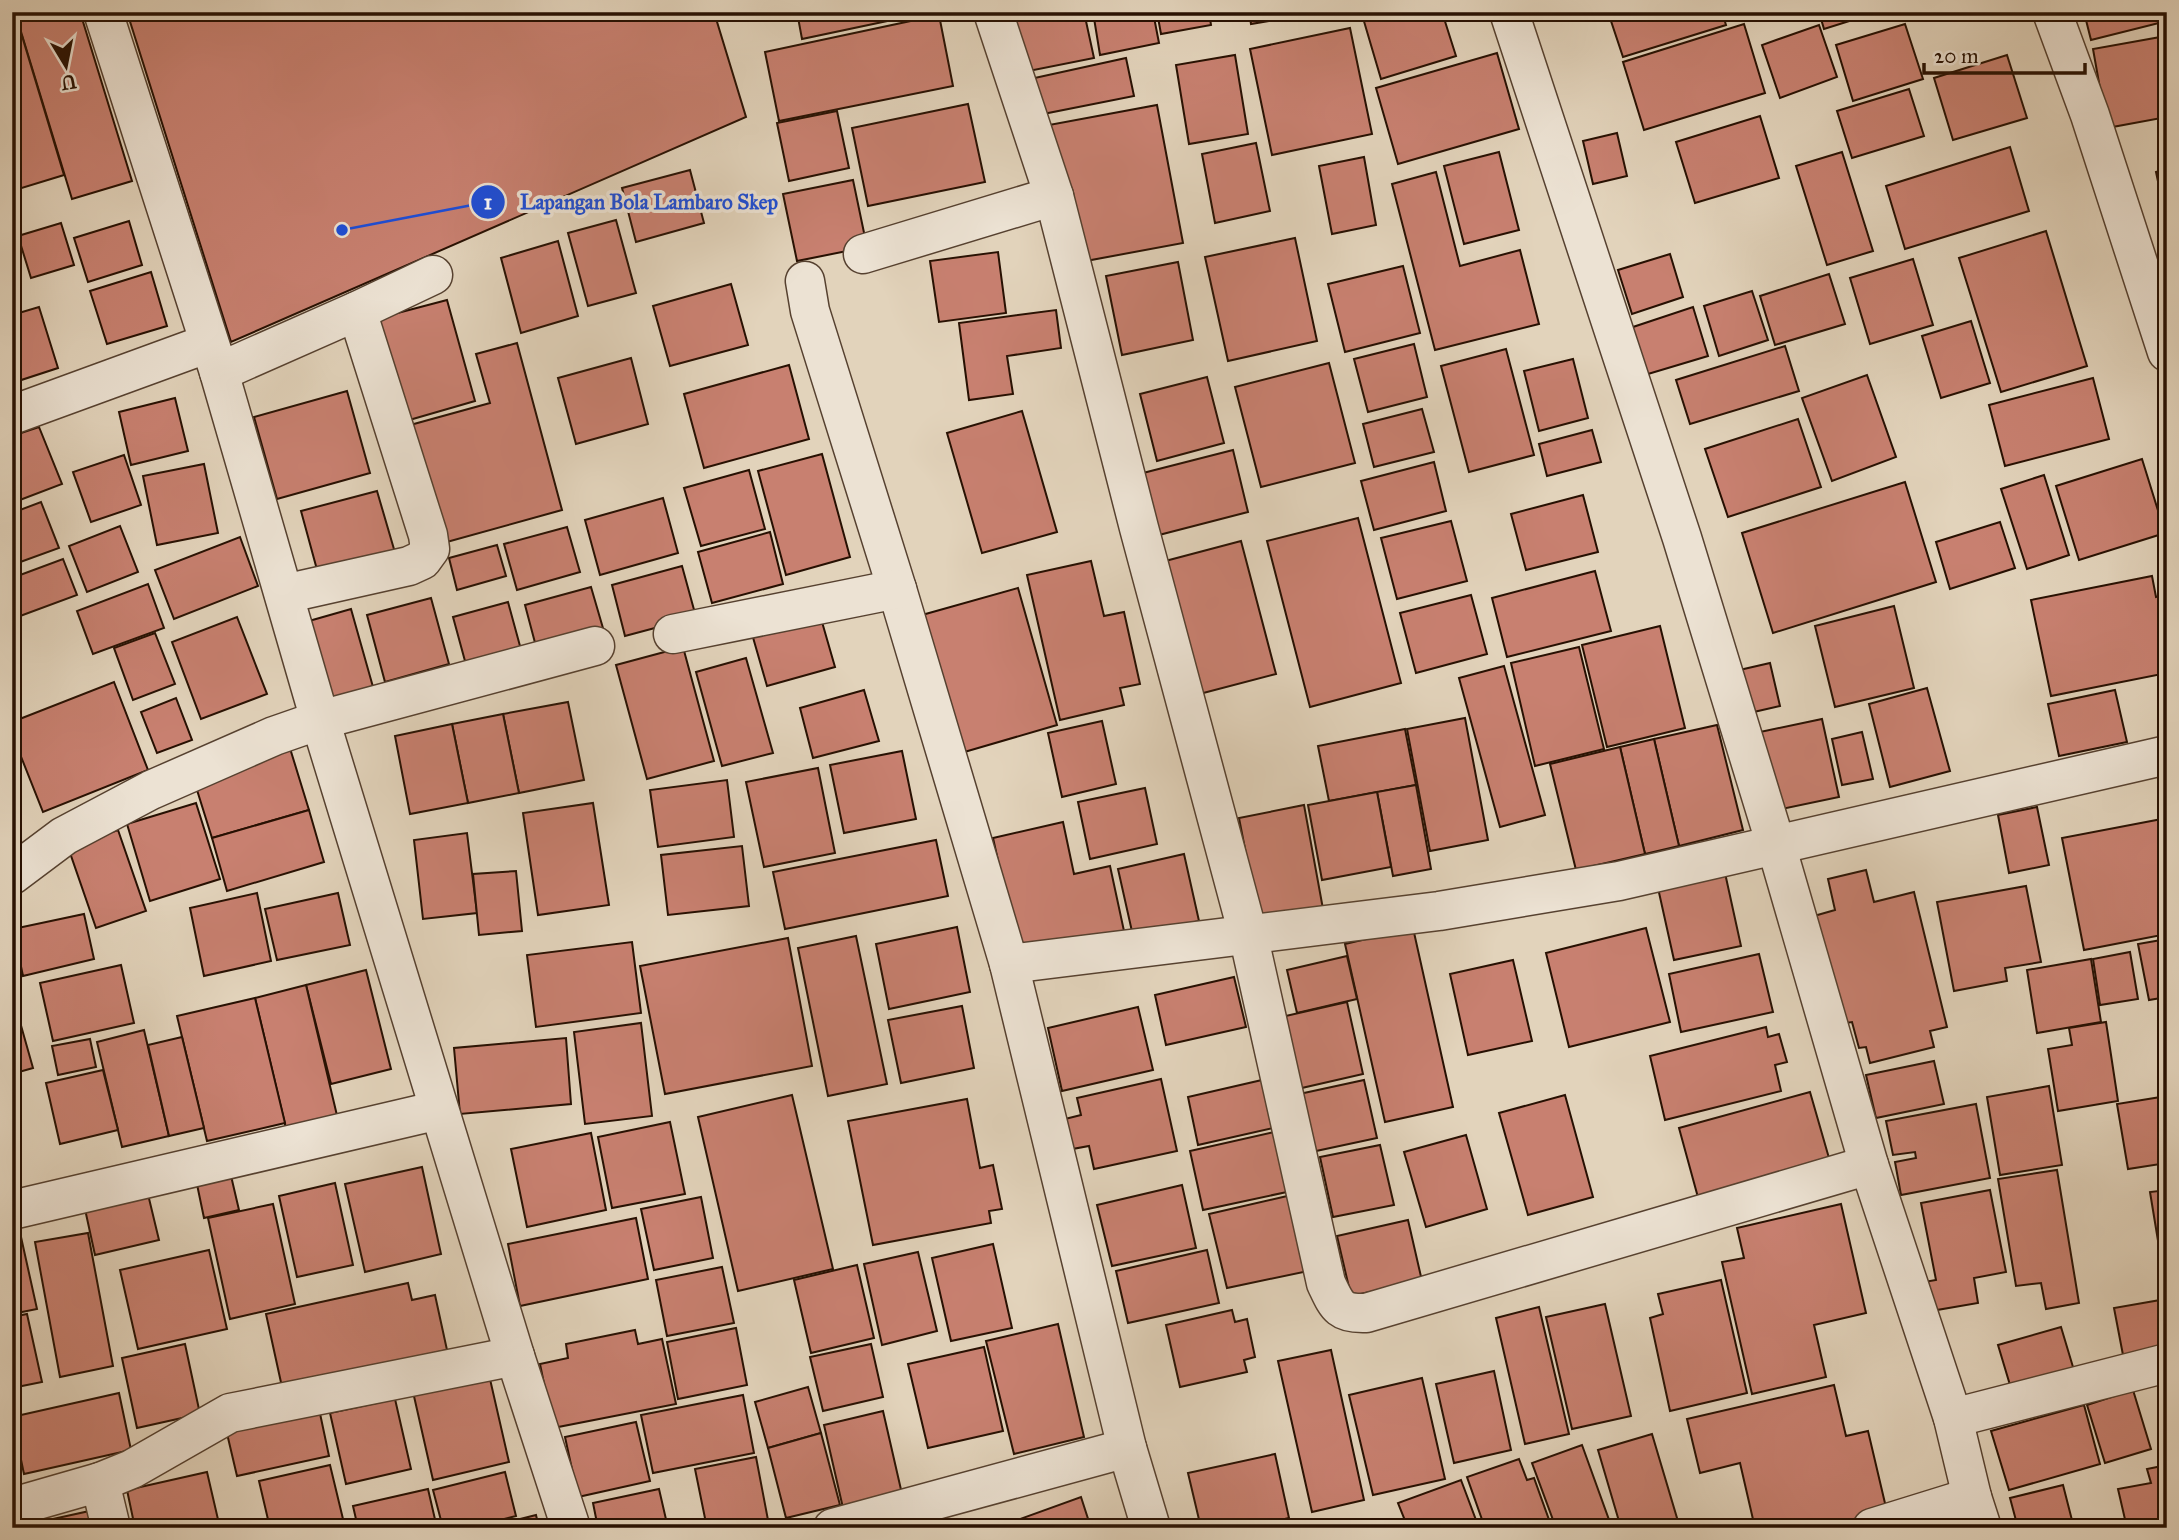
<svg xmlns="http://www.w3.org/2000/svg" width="2179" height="1540" viewBox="0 0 2179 1540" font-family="'IM FELL Great Primer',serif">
	<rect width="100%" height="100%" fill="#e2d3bb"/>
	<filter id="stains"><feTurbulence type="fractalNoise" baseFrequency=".00286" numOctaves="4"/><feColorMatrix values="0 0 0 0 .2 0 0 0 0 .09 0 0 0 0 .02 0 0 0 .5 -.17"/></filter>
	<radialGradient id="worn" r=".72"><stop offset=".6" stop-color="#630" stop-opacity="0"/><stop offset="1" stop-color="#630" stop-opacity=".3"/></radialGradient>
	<g fill="#c88070" stroke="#271002" stroke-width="2">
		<path d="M15 12H80L132 181 72 199Z"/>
		<path d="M127 12H714L746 117 231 342Z"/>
		<path d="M797 12H930L802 39Z"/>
		<path d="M1001 12H1084L1094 58 1014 74Z"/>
		<path d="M1093 12H1153L1159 43 1100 55Z"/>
		<path d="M1157 12H1209L1211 25 1161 34Z"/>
		<path d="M1249 12H1303V15L1251 24Z"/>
		<path d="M1382 12H1442L1456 56 1381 79 1363 18Z"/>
		<path d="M1608 12H1722L1726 25 1623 57Z"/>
		<path d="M1819 12H1878L1824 29Z"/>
		<path d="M2084 12H2167V21L2091 40Z"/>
		<path d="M939 15 953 86 779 121 765 52Z"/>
		<path d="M1744 24 1765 93 1644 130 1623 62Z"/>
		<path d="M1905 24 1923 79 1853 101 1836 45Z"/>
		<path d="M1819 25 1837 77 1780 98 1762 45Z"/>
		<path d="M1350 28 1372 134 1272 155 1250 49Z"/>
		<path d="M22 36 64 175 12 191V39Z"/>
		<path d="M2166 36 2167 117 2107 128 2093 49Z"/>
		<path d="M1497 53 1519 129 1398 164 1376 88Z"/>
		<path d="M1235 55 1248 134 1189 144 1176 65Z"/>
		<path d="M2007 55 2027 118 1953 140 1934 78Z"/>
		<path d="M1126 58 1134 96 1038 115 1030 79Z"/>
		<path d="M1909 89 1924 136 1852 158 1837 111Z"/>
		<path d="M968 104 985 182 868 206 852 128Z"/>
		<path d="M1157 105 1183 243 1075 263 1049 125Z"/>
		<path d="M837 111 849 168 789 181 777 123Z"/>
		<path d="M1760 116 1779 178 1695 203 1676 142Z"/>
		<path d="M1617 133 1627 176 1593 184 1583 141Z"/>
		<path d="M1256 143 1270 211 1215 223 1202 154Z"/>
		<path d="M2010 147 2029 211 1905 249 1886 186Z"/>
		<path d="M1499 152 1519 230 1464 244 1444 166Z"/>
		<path d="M1842 152 1873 251 1827 265 1796 166Z"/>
		<path d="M1364 157 1376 225 1332 234 1319 166Z"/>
		<path d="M2167 169V224L2156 172Z"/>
		<path d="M690 170 704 223 636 242 622 188Z"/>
		<path d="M1436 172 1460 266 1520 250 1539 324 1435 350 1392 184Z"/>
		<path d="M853 180 867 247 797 261 783 194Z"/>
		<path d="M616 220 636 293 588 306 568 233Z"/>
		<path d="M129 221 142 265 88 282 74 238Z"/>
		<path d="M61 223 74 265 31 278 18 236Z"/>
		<path d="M2046 231 2087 366 2001 392 1959 258Z"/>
		<path d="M1295 238 1317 341 1228 361 1205 257Z"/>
		<path d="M558 241 578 316 521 333 501 258Z"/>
		<path d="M998 252 1006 313 939 322 930 261Z"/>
		<path d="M1670 254 1683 297 1632 314 1618 270Z"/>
		<path d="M1913 259 1933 325 1870 344 1850 278Z"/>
		<path d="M1178 262 1193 340 1122 355 1106 276Z"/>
		<path d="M1403 266 1420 333 1345 352 1328 284Z"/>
		<path d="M151 272 167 326 107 344 90 291Z"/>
		<path d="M1829 274 1845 324 1775 345 1760 296Z"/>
		<path d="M731 284 748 345 670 366 653 306Z"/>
		<path d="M1752 291 1768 340 1719 356 1704 306Z"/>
		<path d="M447 300 475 401 399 423 371 320Z"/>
		<path d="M39 307 58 368 12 383V315Z"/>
		<path d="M1693 307 1708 356 1638 377 1624 330Z"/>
		<path d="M1056 310 1061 348 1007 356 1013 394 969 400 959 323Z"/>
		<path d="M1971 321 1990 383 1941 398 1922 336Z"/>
		<path d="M517 343 562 510 436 545 403 427 490 403 476 354Z"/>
		<path d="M1414 344 1427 397 1368 412 1354 359Z"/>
		<path d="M1785 346 1799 391 1690 424 1676 380Z"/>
		<path d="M1506 349 1534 455 1469 472 1441 366Z"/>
		<path d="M631 358 648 424 576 444 558 378Z"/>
		<path d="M1573 359 1588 418 1539 431 1524 371Z"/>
		<path d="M1329 363 1355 463 1261 487 1235 387Z"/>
		<path d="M789 365 809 439 704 468 684 394Z"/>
		<path d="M1867 375 1896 457 1832 481 1802 398Z"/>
		<path d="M1207 377 1224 443 1157 461 1140 394Z"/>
		<path d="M2093 378 2109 439 2005 466 1989 405Z"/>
		<path d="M347 391 370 473 277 499 254 417Z"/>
		<path d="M175 398 188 451 131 465 119 412Z"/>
		<path d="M1422 409 1434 452 1374 467 1363 424Z"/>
		<path d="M1022 411 1057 532 982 553 947 433Z"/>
		<path d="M1798 419 1821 487 1728 517 1705 449Z"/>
		<path d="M39 427 62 484 12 503V436Z"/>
		<path d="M1592 430 1601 462 1547 476 1539 444Z"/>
		<path d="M1233 450 1248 512 1159 535 1143 473Z"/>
		<path d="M822 454 850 557 786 575 758 471Z"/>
		<path d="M124 455 141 505 91 522 73 472Z"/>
		<path d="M2142 459 2165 533 2079 560 2056 486Z"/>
		<path d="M1434 462 1446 511 1374 530 1361 481Z"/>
		<path d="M204 464 218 533 157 545 143 476Z"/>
		<path d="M749 470 765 529 701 546 684 488Z"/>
		<path d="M2044 475 2069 555 2027 569 2001 489Z"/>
		<path d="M1905 482 1936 582 1773 633 1742 533Z"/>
		<path d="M377 491 396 556 319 577 301 511Z"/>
		<path d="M1583 495 1598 552 1526 570 1511 514Z"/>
		<path d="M663 498 678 553 600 575 585 520Z"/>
		<path d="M41 502 59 548 12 565V513Z"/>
		<path d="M1358 518 1401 683 1310 707 1267 541Z"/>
		<path d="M1451 521 1467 581 1397 599 1381 538Z"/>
		<path d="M2000 522 2015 568 1950 589 1936 542Z"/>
		<path d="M120 526 138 572 87 592 69 546Z"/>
		<path d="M567 527 580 572 517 590 504 544Z"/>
		<path d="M770 532 783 584 712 603 698 552Z"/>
		<path d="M240 537 258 586 174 619 155 570Z"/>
		<path d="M1241 541 1276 674 1188 697 1154 564Z"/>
		<path d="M497 545 506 576 457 590 449 558Z"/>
		<path d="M63 559 77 595 12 619V578Z"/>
		<path d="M1091 561 1104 616 1124 612 1140 684 1120 688 1124 705 1060 720 1027 575Z"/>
		<path d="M682 566 696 617 625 636 612 585Z"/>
		<path d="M1595 571 1611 631 1507 657 1492 598Z"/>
		<path d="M2152 576 2156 597 2167 594V673L2051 696 2031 600Z"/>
		<path d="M148 584 164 628 93 654 77 611Z"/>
		<path d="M591 587 605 635 538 654 525 605Z"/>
		<path d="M1018 588 1057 725 961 753 922 615Z"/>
		<path d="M1471 595 1487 654 1416 673 1400 613Z"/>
		<path d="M431 598 449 664 385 682 367 615Z"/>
		<path d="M508 602 523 657 468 672 453 617Z"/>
		<path d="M1894 606 1914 688 1835 707 1815 626Z"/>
		<path d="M351 609 375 694 332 706 309 621Z"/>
		<path d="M820 615 835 667 767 686 752 634Z"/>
		<path d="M237 617 267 694 201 719 172 642Z"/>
		<path d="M1660 626 1685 728 1607 747 1582 645Z"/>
		<path d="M155 633 175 684 133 700 114 648Z"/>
		<path d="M683 647 714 761 647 779 616 665Z"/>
		<path d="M1579 647 1604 749 1535 766 1511 663Z"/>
		<path d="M746 658 773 753 722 766 696 672Z"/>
		<path d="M1770 663 1780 706 1745 714 1735 671Z"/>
		<path d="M1504 666 1545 815 1500 827 1459 678Z"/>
		<path d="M114 682 148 770 43 812 12 734V722Z"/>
		<path d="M1927 688 1950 771 1890 787 1869 704Z"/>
		<path d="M864 690 879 741 813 758 800 708Z"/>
		<path d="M2115 690 2127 742 2059 756 2048 704Z"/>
		<path d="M176 698 192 740 157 753 141 712Z"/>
		<path d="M568 702 584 780 519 793 503 714Z"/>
		<path d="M503 714 519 793 468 803 452 724Z"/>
		<path d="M1465 718 1488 840 1430 851 1407 729Z"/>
		<path d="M1822 719 1839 797 1777 810 1760 732Z"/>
		<path d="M1102 721 1116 784 1062 797 1048 733Z"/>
		<path d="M452 724 468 803 410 814 395 736Z"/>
		<path d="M1717 725 1743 830 1679 846 1654 739Z"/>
		<path d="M1405 729 1416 785 1329 801 1318 746Z"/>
		<path d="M1862 732 1873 779 1842 785 1832 739Z"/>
		<path d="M1654 739 1679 846 1645 854 1620 747Z"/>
		<path d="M289 745 309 810 212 838 192 774Z"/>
		<path d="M1620 747 1645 854 1576 870 1550 764Z"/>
		<path d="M902 751 916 819 844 833 830 765Z"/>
		<path d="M818 768 835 853 764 867 746 782Z"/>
		<path d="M727 780 734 837 658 847 650 790Z"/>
		<path d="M1416 785 1431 869 1393 876 1377 792Z"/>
		<path d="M1145 788 1157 844 1090 859 1078 802Z"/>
		<path d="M1377 792 1391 867 1322 880 1308 805Z"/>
		<path d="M196 803 220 879 150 901 127 824Z"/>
		<path d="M593 803 609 905 538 915 523 813Z"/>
		<path d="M1304 805 1323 909 1259 921 1239 818Z"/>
		<path d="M2037 807 2049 865 2009 873 1998 815Z"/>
		<path d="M309 810 324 862 227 891 212 838Z"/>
		<path d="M2167 818V934L2084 950 2062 838Z"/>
		<path d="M1063 822 1074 874 1110 866 1124 931 1019 955 993 838Z"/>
		<path d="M118 830 146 911 96 928 68 847Z"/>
		<path d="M467 833 477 913 423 919 414 840Z"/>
		<path d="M936 840 948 896 785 929 773 872Z"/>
		<path d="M742 846 749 906 668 915 661 855Z"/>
		<path d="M1184 854 1199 921 1133 936 1118 869Z"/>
		<path d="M1866 870 1874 902 1914 892 1947 1027 1930 1031 1934 1047 1870 1063 1866 1047 1859 1048 1852 1022 1839 1024 1814 916 1835 910 1828 879Z"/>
		<path d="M516 871 522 931 479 935 473 874Z"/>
		<path d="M1725 873 1741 946 1674 960 1658 888Z"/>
		<path d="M2026 886 2041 962 2005 968 2007 981 1954 991 1937 902Z"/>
		<path d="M257 893 271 961 204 976 190 908Z"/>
		<path d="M338 893 350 945 277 960 265 909Z"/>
		<path d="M84 914 94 959 23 976 13 929Z"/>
		<path d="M957 927 970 992 889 1009 876 944Z"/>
		<path d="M1413 928 1453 1107 1385 1122 1345 944Z"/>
		<path d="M1646 928 1670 1022 1569 1047 1546 953Z"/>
		<path d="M856 936 887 1084 828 1096 798 948Z"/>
		<path d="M788 938 812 1066 665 1094 640 966Z"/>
		<path d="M2167 939V997L2149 1000 2138 944Z"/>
		<path d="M632 942 641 1013 536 1027 527 955Z"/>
		<path d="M2130 952 2138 999 2100 1005 2093 959Z"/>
		<path d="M1759 954 1773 1012 1681 1032 1669 974Z"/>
		<path d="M1347 956 1357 999 1297 1013 1287 970Z"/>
		<path d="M2091 959 2101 1022 2037 1033 2027 970Z"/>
		<path d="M1513 960 1532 1041 1468 1055 1450 974Z"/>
		<path d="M121 965 134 1023 53 1041 40 983Z"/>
		<path d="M366 970 391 1069 331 1084 306 985Z"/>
		<path d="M1234 977 1246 1027 1166 1045 1155 995Z"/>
		<path d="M306 985 340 1128 289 1141 255 998Z"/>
		<path d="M255 998 285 1123 207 1141 177 1016Z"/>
		<path d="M1347 1002 1363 1074 1293 1090 1277 1018Z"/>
		<path d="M962 1006 974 1068 901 1083 888 1020Z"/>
		<path d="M1138 1007 1153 1070 1062 1091 1048 1028Z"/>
		<path d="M20 1022 33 1068 12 1074V1024Z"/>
		<path d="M2106 1022 2118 1101 2058 1111 2048 1049 2072 1045 2069 1028Z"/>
		<path d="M641 1023 652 1116 585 1124 574 1032Z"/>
		<path d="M1766 1027 1768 1037 1779 1034 1787 1062 1775 1065 1781 1091 1665 1120 1650 1056Z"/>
		<path d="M144 1030 169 1136 122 1147 97 1042Z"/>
		<path d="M182 1037 204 1128 169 1136 148 1045Z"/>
		<path d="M566 1038 571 1104 460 1114 454 1048Z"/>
		<path d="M90 1039 96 1067 58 1075 52 1046Z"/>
		<path d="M2167 1040V1064L2162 1041Z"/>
		<path d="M1934 1061 1944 1104 1876 1118 1866 1075Z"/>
		<path d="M103 1070 118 1130 60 1144 46 1083Z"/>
		<path d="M1161 1079 1177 1151 1094 1169 1089 1146 1067 1150 1061 1120 1081 1115 1077 1098Z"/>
		<path d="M1262 1080 1273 1128 1198 1145 1188 1097Z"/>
		<path d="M1364 1080 1377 1138 1302 1154 1290 1096Z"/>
		<path d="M2049 1086 2062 1165 2000 1175 1987 1097Z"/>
		<path d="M1810 1092 1831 1165 1699 1201 1679 1128Z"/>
		<path d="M792 1095 833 1269 738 1291 698 1117Z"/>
		<path d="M1565 1095 1593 1197 1528 1215 1499 1113Z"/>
		<path d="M2167 1096V1163L2128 1169 2117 1104Z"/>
		<path d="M967 1099 980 1168 993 1165 1002 1209 989 1211 991 1223 873 1245 848 1121Z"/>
		<path d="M1976 1104 1990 1178 1901 1195 1895 1162 1916 1158 1915 1152 1893 1155 1886 1121Z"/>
		<path d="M670 1122 685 1194 612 1208 598 1137Z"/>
		<path d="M1274 1132 1287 1192 1203 1210 1190 1151Z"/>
		<path d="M591 1133 606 1210 527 1227 511 1149Z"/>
		<path d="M1466 1135 1487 1209 1426 1227 1404 1152Z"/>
		<path d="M1380 1145 1394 1205 1333 1217 1320 1157Z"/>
		<path d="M228 1163 239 1210 204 1218 194 1170Z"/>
		<path d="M422 1167 441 1254 365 1272 345 1184Z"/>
		<path d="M2057 1170 2079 1303 2046 1309 2041 1283 2016 1286 1998 1179Z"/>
		<path d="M335 1183 353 1265 297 1277 279 1196Z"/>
		<path d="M1182 1185 1196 1248 1112 1266 1097 1205Z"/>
		<path d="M146 1186 159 1240 95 1255 83 1200Z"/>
		<path d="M1990 1190 2006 1272 1974 1278 1978 1303 1931 1311 1924 1282 1936 1280 1921 1203Z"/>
		<path d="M2167 1190V1264L2162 1265 2150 1192Z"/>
		<path d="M1296 1194 1313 1270 1227 1288 1209 1214Z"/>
		<path d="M701 1197 713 1258 654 1270 641 1209Z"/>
		<path d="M273 1204 295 1304 230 1319 208 1218Z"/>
		<path d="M1841 1204 1866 1313 1814 1325 1826 1377 1752 1394 1722 1262 1744 1258 1737 1228Z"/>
		<path d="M636 1218 648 1279 520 1306 508 1244Z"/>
		<path d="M1408 1220 1422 1281 1351 1296 1337 1236Z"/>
		<path d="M88 1233 113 1366 60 1377 35 1242Z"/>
		<path d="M21 1237 37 1309 12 1314V1238Z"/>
		<path d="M993 1244 1012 1328 951 1341 932 1258Z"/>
		<path d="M209 1250 227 1329 138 1349 120 1270Z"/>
		<path d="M1207 1250 1219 1303 1128 1323 1116 1271Z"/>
		<path d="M918 1252 937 1331 882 1345 864 1264Z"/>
		<path d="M857 1265 874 1338 811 1353 794 1280Z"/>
		<path d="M722 1267 734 1323 667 1336 656 1280Z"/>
		<path d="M1721 1280 1747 1393 1670 1411 1650 1318 1663 1314 1658 1294Z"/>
		<path d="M408 1283 412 1300 435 1295 447 1350 282 1387 266 1314Z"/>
		<path d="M2166 1299 2167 1347 2123 1355 2114 1308Z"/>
		<path d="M1605 1304 1631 1416 1572 1429 1546 1317Z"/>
		<path d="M1539 1307 1569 1434 1525 1444 1496 1318Z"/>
		<path d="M1232 1310 1235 1322 1247 1319 1255 1357 1244 1360 1247 1372 1180 1387 1166 1325Z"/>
		<path d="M27 1314 42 1382 12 1388V1317Z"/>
		<path d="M1058 1324 1084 1437 1014 1454 986 1341Z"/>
		<path d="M2061 1327 2076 1377 2013 1395 1998 1345Z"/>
		<path d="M736 1328 747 1385 678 1399 667 1342Z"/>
		<path d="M635 1330 638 1344 662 1339 676 1404 553 1428 540 1364 568 1358 566 1344Z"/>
		<path d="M185 1344 200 1414 137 1428 122 1358Z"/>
		<path d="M871 1344 883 1397 823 1411 810 1357Z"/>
		<path d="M984 1347 1003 1431 928 1448 908 1364Z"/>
		<path d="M1331 1350 1364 1500 1312 1512 1278 1361Z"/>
		<path d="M487 1366 509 1462 433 1480 411 1383Z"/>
		<path d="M1494 1371 1511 1450 1454 1463 1436 1384Z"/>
		<path d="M1422 1378 1445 1479 1373 1495 1349 1395Z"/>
		<path d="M1834 1385 1846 1436 1868 1431 1888 1516 1838 1528H1755L1740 1463 1700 1473 1687 1419Z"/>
		<path d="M808 1387 821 1433 768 1448 755 1402Z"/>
		<path d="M2133 1390 2151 1449 2105 1463 2087 1405Z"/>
		<path d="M119 1393 131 1450 24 1474 12 1417Z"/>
		<path d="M743 1395 754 1453 653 1473 641 1415Z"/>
		<path d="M395 1399 411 1469 346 1484 330 1413Z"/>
		<path d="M318 1404 329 1456 237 1476 225 1425Z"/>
		<path d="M2084 1405 2100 1464 2009 1490 1991 1431Z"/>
		<path d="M883 1411 902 1494 843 1508 824 1425Z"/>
		<path d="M636 1422 650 1481 578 1497 565 1437Z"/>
		<path d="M821 1433 840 1505 786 1518 768 1448Z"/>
		<path d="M1652 1434 1680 1528H1621L1598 1450Z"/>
		<path d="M1582 1445 1612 1528H1556L1532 1463Z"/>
		<path d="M1275 1454 1289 1518 1276 1521 1278 1528H1201L1188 1473Z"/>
		<path d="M756 1457 768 1520 747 1525V1528H707L695 1469Z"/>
		<path d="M1519 1459 1527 1480 1534 1478 1552 1528H1485L1467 1477Z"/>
		<path d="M330 1465 343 1519 305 1528H270L259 1481Z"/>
		<path d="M2167 1465V1528H2127L2118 1489 2151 1483 2147 1469Z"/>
		<path d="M207 1472 220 1528H135L127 1490Z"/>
		<path d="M505 1472 516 1516 468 1528H443L433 1490Z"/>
		<path d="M1461 1480 1479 1528H1408L1398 1503Z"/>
		<path d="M2063 1485 2074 1528H2018L2010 1498Z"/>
		<path d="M428 1489 437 1528H358L353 1506Z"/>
		<path d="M659 1489 668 1528H598L593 1503Z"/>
		<path d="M1081 1497 1091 1528H1010L1009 1523Z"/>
		<path d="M94 1510 98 1528H12Z"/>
		<path d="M536 1515 539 1528H485Z"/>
		<path d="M1371 1522 1373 1528H1355Z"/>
	</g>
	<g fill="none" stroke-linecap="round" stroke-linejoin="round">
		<g stroke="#564130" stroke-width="41">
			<g id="minor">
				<path d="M103 12 219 372 320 720 515 1356 571 1528"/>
				<path d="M993 12 1054 196 1139 528 1248 934 1326 1283C1337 1306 1339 1314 1366 1313L1869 1165"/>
				<path d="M1509 12 1682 538 1776 845 1869 1165 1953 1418 1972 1497 1982 1528"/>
				<path d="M2052 12 2090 115 2167 352"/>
				<path d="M863 254 1054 196"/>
				<path d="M805 281 810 311 897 589 1009 964 1127 1448 1151 1528"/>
				<path d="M219 372 357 311 433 275"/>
				<path d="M12 415 209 343"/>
				<path d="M284 594 409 566 422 560 430 549 428 535 357 311"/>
				<path d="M673 634 897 589"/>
				<path d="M12 875 64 836 151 790 274 736 320 720 595 646"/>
				<path d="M1009 964 1439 911 1619 881 2167 755"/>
				<path d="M12 1210 439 1110"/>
				<path d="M1953 1418 2167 1363"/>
				<path d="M100 1482 111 1528"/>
				<path d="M27 1503 100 1482 132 1469 230 1413 515 1356"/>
				<path d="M833 1528 1127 1448"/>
				<path d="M1872 1528 1972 1497"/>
			</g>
		</g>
		<use href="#minor" stroke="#ece2d3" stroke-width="38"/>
	</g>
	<path fill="none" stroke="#1d4ed8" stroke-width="2.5" d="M342 230L488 202"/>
	<g fill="#1d4ed8" stroke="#ece2d3" stroke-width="2.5">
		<circle cx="342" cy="230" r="7"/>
		<circle cx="488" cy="202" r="18"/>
	</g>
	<g font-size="21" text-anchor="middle" font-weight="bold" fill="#fff">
		<text x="488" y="209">1</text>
	</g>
	<g font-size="21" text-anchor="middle" font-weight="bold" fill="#1d4ed8" stroke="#ece2d3" stroke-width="7" stroke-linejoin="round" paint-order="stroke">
		<text x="649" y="209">Lapangan Bola Lambaro Skep</text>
	</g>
	<rect width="2179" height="1540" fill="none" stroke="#e2d3bb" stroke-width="42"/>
	<rect x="14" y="14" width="2151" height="1512" fill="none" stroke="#271002" stroke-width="3.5"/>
	<rect x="21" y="21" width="2137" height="1498" fill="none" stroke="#271002" stroke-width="2"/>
	<g transform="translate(66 66) rotate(170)" stroke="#ece2d3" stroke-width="5" paint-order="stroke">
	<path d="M0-5L12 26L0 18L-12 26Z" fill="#271002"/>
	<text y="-10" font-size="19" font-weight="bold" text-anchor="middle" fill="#271002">U</text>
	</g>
	<path d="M1924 63v10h161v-10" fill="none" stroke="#271002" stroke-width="3.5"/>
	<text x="1934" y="63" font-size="21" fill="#271002" stroke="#ece2d3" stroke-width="5" paint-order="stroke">20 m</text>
	<rect width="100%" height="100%" filter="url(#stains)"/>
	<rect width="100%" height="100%" fill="url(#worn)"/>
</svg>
